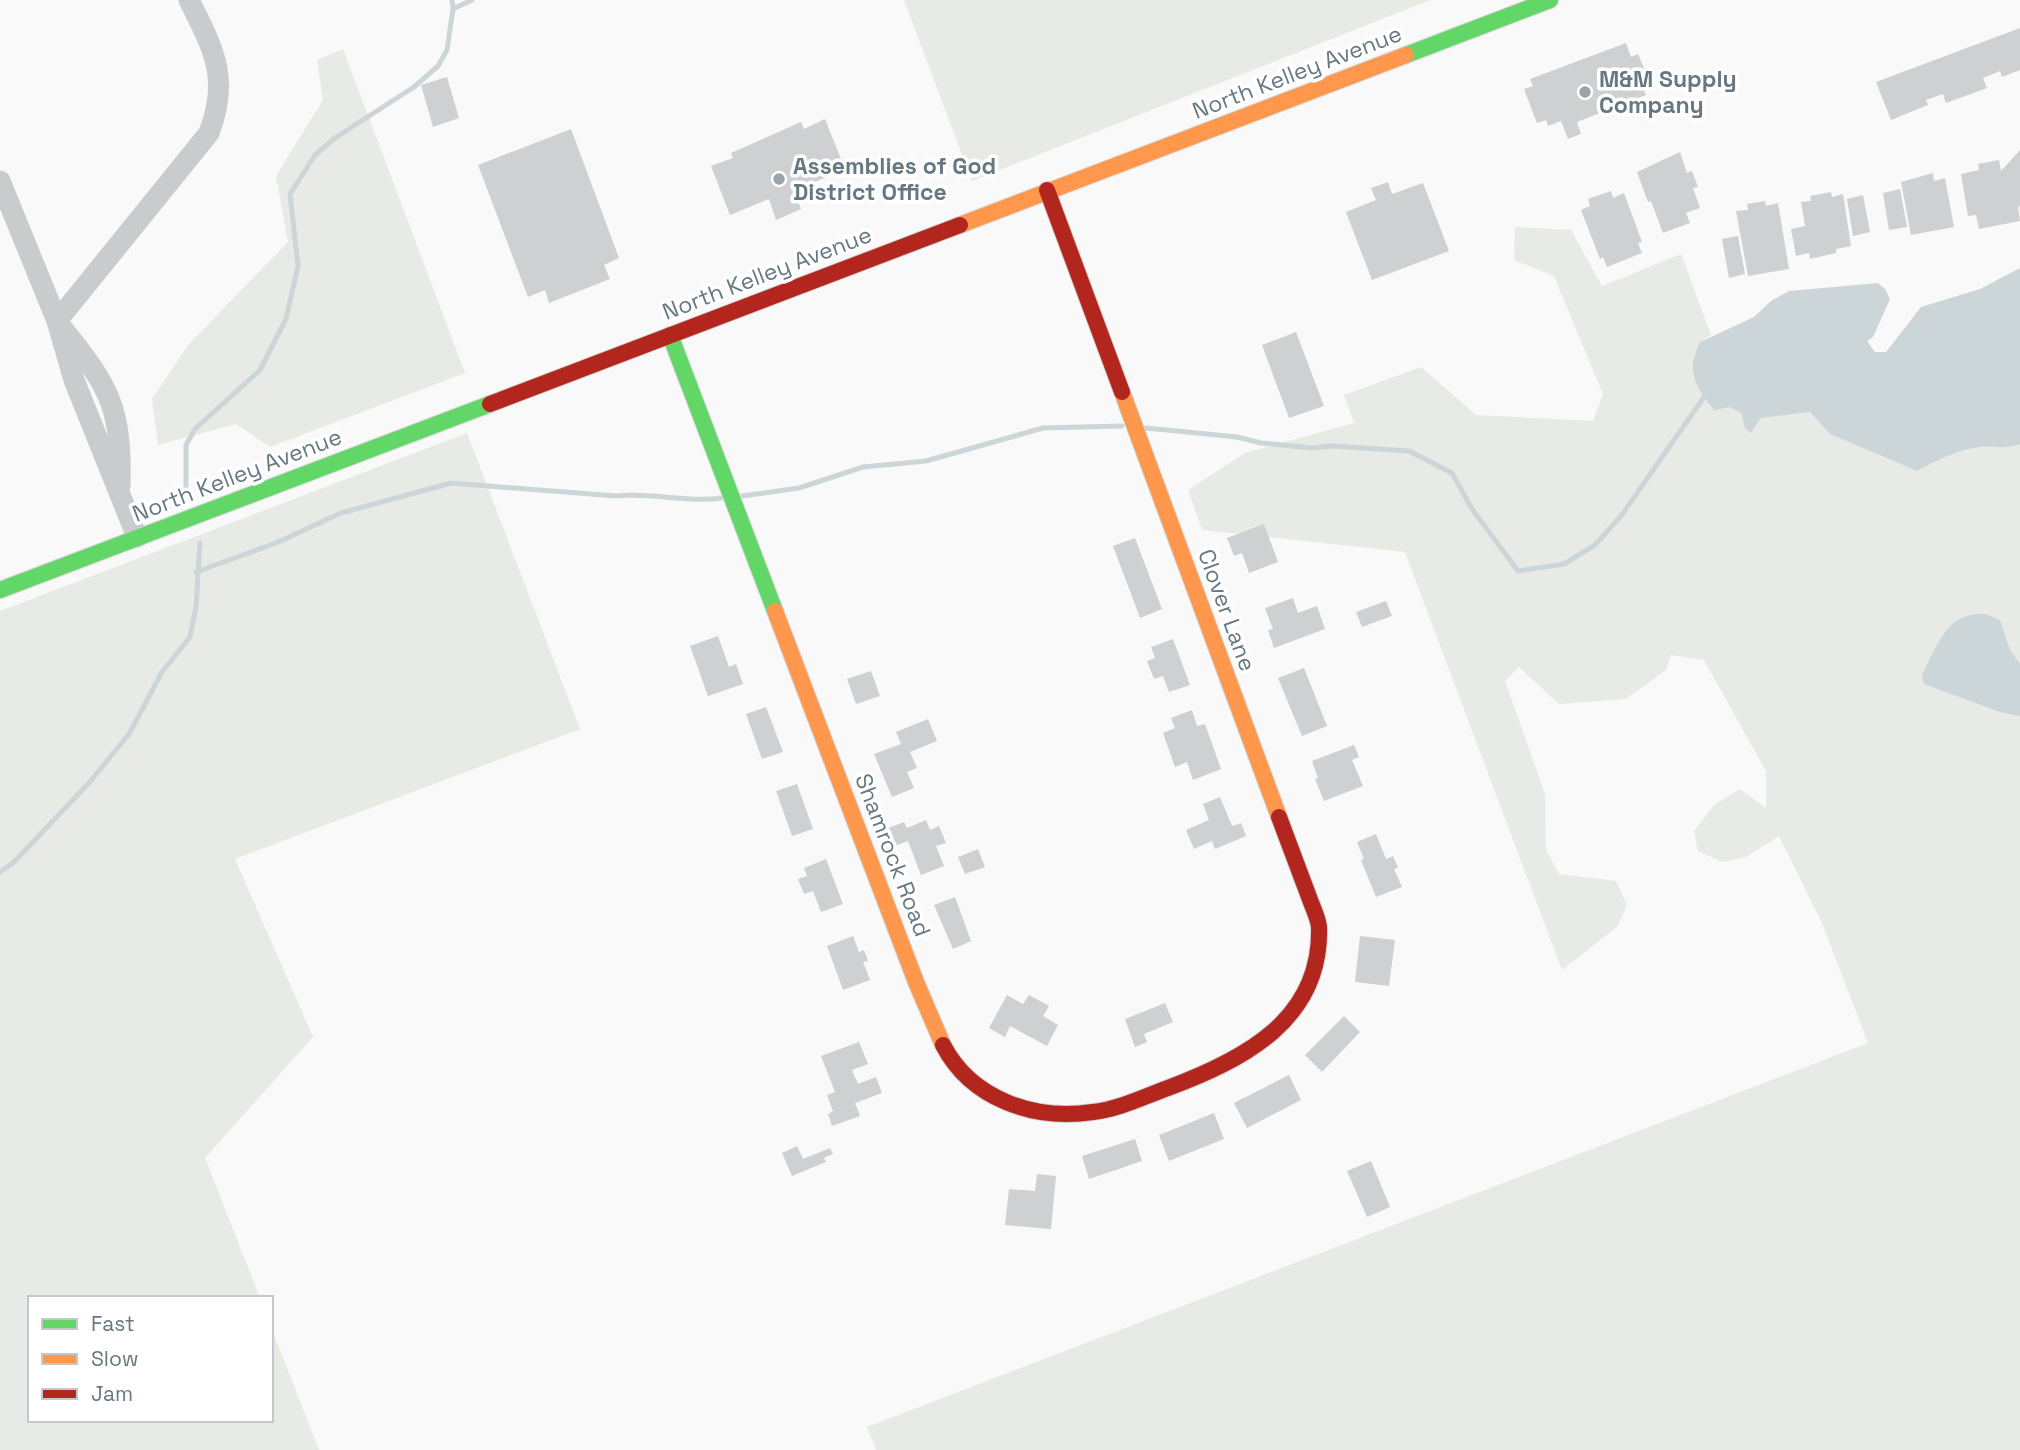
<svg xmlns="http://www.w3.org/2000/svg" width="2020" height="1450" viewBox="0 0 2020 1450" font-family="'Space Grotesk',sans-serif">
	<rect width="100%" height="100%" fill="#f9f9f9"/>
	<g fill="#e8eae6">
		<path d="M904 0H1430L972 181Z"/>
		<path d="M343 49 465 373 270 447 236 424 158 445 152 399 189 344 288 242 276 176 323 100 317 60Z"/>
		<path d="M1515 227 1571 230 1602 286 1681 254 1711 335C1691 347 1693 357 1693 378L1741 413 1745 428 1751 432 1761 418 1810 412 1830 434 1917 471C1937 461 1959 449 1981 447 1998 446 2001 450 2020 444V1450H876L867 1427 1868 1043 1822 923 1779 836 1746 857 1722 862 1698 851 1694 831 1714 805 1740 789 1766 808V771L1704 660 1671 655 1666 670 1626 699 1559 704 1519 667 1505 681 1545 794 1546 850 1559 874 1616 881 1627 905 1617 927 1562 970 1405 552 1202 530 1188 490 1245 453 1354 423 1344 395 1421 367 1476 415 1593 421 1603 394 1554 276 1514 260Z"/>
		<path d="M467 433 580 729 235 859 313 1037 205 1158 260 1298H30V1420H271V1327L319 1450H0V611Z"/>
	</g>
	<g fill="#ccd5d7">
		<path d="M2020 268V444C2001 450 1998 446 1981 447 1959 449 1936 461 1917 471L1830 434 1810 412 1761 418 1751 433 1745 428 1741 413 1730 407 1714 410C1695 386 1685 371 1700 342L1754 317 1771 301 1789 291 1878 283 1885 289 1890 299 1873 337 1867 341 1875 352H1886L1921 307 1980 289Z"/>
		<path d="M1986 614 2000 620 2010 650 2020 664V716L2000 712 1924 684 1922 675C1932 656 1942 626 1964 617 1970 614 1978 614 1986 614Z"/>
	</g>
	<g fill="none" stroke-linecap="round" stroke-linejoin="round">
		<g stroke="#ccd5d7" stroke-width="5">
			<path d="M453 9 472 0"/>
			<path d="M1146 428 1237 437 1261 443 1312 448 1332 446 1409 451 1452 473 1472 509 1518 571 1564 564 1595 545 1621 516 1704 397 1709 395"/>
			<path d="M186 487V445L195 429 260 370 286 319 298 266 290 194 315 155 335 138 414 87 438 66 447 50 453 9 452 0"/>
			<path d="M742 496 799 488 863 467 926 461 1043 428 1122 426"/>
			<path d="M196 572 276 543 341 513 451 483 616 496C651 492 687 503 722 498"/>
			<path d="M0 872 14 862 88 784 129 734 162 672 190 637 196 607 200 543"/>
		</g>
	</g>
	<g fill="#ced0d1">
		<path d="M2020 28V70L2002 77 2000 71 1983 78 1987 88 1946 103 1943 94 1926 100 1928 105 1891 120 1876 82Z"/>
		<path d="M1626 43 1631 57 1638 54 1648 78 1640 81 1646 95 1577 122 1581 134 1568 139 1561 121 1548 126 1546 120 1537 123 1524 89 1533 86 1530 79Z"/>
		<path d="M447 77 459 118 433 127 421 85Z"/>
		<path d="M825 119 845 169 794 191 801 209 776 220 769 199 730 215 711 166 733 158 731 153 801 122 804 129Z"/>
		<path d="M571 129 619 258 604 265 610 279 549 303 545 290 528 297 478 165Z"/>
		<path d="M2020 150V206L2018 207 2020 221 1979 229 1976 215 1968 216 1961 174 1979 170 1978 164 1999 160 2001 171Z"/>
		<path d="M1680 152 1687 173 1692 171 1698 187 1693 188 1700 208 1686 213 1690 223 1663 233 1651 201 1648 202 1637 172Z"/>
		<path d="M1933 173 1934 181 1945 178 1954 227 1911 235 1901 182Z"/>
		<path d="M1388 182 1392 194 1423 183 1449 251 1372 280 1346 212 1376 200 1371 188Z"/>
		<path d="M1900 189 1907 227 1889 230 1883 193Z"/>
		<path d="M1611 191 1613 198 1624 193 1642 242 1638 243 1642 253 1607 267 1603 257 1600 259 1581 210 1590 206 1588 199Z"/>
		<path d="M1831 192 1832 197 1843 194 1851 246 1836 249V253L1810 259 1809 253 1796 256 1791 229 1805 226 1801 202 1811 201 1810 196Z"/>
		<path d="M1863 195 1870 232 1853 236 1847 199Z"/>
		<path d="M1765 201 1766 206 1778 203 1789 269 1748 276 1736 211 1748 210 1747 204Z"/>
		<path d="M1738 236 1745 274 1729 278 1722 239Z"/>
		<path d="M1296 332 1324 406 1289 418 1262 345Z"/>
		<path d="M1264 524 1278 562 1249 573 1242 553 1234 556 1227 538Z"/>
		<path d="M1135 538 1162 609 1140 618 1113 546Z"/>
		<path d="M1293 598 1298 613 1317 606 1325 629 1274 648 1268 630 1273 629 1265 608Z"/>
		<path d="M1386 601 1392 616 1362 627 1356 612Z"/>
		<path d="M718 636 729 667 736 664 743 684 708 696 690 646Z"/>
		<path d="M1173 639 1190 685 1169 692 1163 676 1154 679 1147 661 1155 658 1151 647Z"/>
		<path d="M1304 668 1327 726 1302 736 1278 678Z"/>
		<path d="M871 671 880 696 856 704 847 679Z"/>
		<path d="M766 707 783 752 762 759 746 714Z"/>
		<path d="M1192 710 1197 726 1205 724 1221 769 1193 780 1187 762 1175 767 1163 733 1175 728 1171 718Z"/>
		<path d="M928 719 937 741 910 752 917 768 907 772 914 788 892 797 874 754 901 744 896 732Z"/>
		<path d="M1354 745 1359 757 1352 760 1363 786 1324 801 1315 779 1318 778 1312 761Z"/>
		<path d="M797 784 813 829 792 836 776 791Z"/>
		<path d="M1220 797 1232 826 1241 823 1246 836 1215 849 1212 841 1194 849 1186 830 1209 820 1203 804Z"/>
		<path d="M926 820 930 830 939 826 946 843 936 846 944 866 921 875 908 841 892 847 886 829 904 822 907 828Z"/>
		<path d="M1376 834 1386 859 1393 856 1398 868 1394 869 1402 887 1376 897 1361 860 1364 859 1357 842Z"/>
		<path d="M978 849 985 867 965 874 958 857Z"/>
		<path d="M826 859 843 904 821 912 813 891 804 894 798 879 807 876 804 868Z"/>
		<path d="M955 897 971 941 953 949 934 905Z"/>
		<path d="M853 936 859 952 864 950 868 961 863 962 870 980 843 990 827 946Z"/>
		<path d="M1360 936 1395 940 1389 986 1355 982Z"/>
		<path d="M1007 995 1023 1004 1029 995 1049 1006 1043 1016 1058 1025 1047 1046 1010 1026 1005 1037 989 1028Z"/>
		<path d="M1165 1003 1173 1022 1144 1034 1147 1042 1135 1047 1125 1019Z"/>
		<path d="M1344 1016 1360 1032 1322 1072 1305 1055Z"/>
		<path d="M859 1042 868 1064 852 1070 858 1084 876 1077 882 1093 855 1103 860 1116 832 1126 828 1114 833 1111 827 1095 835 1092 821 1056Z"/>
		<path d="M1289 1075 1301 1100 1247 1128 1234 1103Z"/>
		<path d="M1214 1113 1224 1139 1169 1161 1159 1135Z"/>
		<path d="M1135 1139 1142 1161 1089 1179 1082 1156Z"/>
		<path d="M797 1146 803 1159 830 1148 833 1154 824 1158 826 1162 792 1176 782 1153Z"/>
		<path d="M1371 1161 1390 1207 1367 1217 1347 1171Z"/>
		<path d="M1037 1174 1056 1176 1051 1229 1005 1225 1009 1189 1035 1191Z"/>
	</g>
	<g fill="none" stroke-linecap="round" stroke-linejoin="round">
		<g stroke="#d5d6d7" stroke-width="18">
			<g id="fast">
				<path d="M1406 55 1550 0"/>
				<path d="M670 335 775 611"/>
				<path d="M0 590 490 404"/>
			</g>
		</g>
		<g stroke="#d5d6d7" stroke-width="18">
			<g id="slow">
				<path d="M960 225 1406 55"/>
				<path d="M1122 392 1279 817"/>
				<path d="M775 611 916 982 943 1045"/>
			</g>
		</g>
		<g stroke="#d5d6d7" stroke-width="18">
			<g id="jam">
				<path d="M1047 190 1122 392"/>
				<path d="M490 404 960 225"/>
				<path d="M943 1045C971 1099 1034 1121 1093 1112 1119 1109 1143 1097 1168 1088 1243 1060 1322 1020 1319 927 1318 917 1312 906 1309 897 1299 870 1289 844 1279 817"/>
			</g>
		</g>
		<g stroke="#cacbcc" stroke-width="21">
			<path d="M0 181 57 321 74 380 137 537"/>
			<path d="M57 321 209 133C230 78 214 50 189 0"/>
			<path d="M62 328C110 387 122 409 120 486"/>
		</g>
		<use href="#fast" stroke="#63d668" stroke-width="16"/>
		<use href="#slow" stroke="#ff974d" stroke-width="16"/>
		<use href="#jam" stroke="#b3261e" stroke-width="16"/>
	</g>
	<g fill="#99a5ab" stroke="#fff" stroke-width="2.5">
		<circle cx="1585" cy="92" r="7"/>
		<circle cx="779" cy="179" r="7"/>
	</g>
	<g text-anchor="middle" stroke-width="7" stroke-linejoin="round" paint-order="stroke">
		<g font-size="23" fill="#667881" stroke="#fff">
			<text transform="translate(1297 72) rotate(-21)" y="8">North Kelley Avenue</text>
			<text transform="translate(767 273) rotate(-21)" y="8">North Kelley Avenue</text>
			<text transform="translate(237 475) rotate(-21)" y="8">North Kelley Avenue</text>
			<text transform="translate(1227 610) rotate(70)" y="8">Clover Lane</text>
			<text transform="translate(893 855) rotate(69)" y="8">Shamrock Road</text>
		</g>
		<g font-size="23" font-weight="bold" fill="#667881" stroke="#fff" text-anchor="start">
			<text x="1599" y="87">M&amp;M Supply<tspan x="1599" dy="26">Company</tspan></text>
			<text x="793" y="174">Assemblies of God<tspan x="793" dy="26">District Office</tspan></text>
		</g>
	</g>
	<rect x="28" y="1296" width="245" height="126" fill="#ffffff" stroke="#c2c9cd" stroke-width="2"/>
	<rect x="42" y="1319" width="35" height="10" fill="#63d668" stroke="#c2c9cd" stroke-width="2"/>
	<text x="91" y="1331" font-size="21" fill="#667881">Fast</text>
	<rect x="42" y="1354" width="35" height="10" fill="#ff974d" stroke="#c2c9cd" stroke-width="2"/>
	<text x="91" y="1366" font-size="21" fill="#667881">Slow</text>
	<rect x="42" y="1389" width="35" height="10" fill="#b3261e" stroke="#c2c9cd" stroke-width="2"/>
	<text x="91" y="1401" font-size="21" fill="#667881">Jam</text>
</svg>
